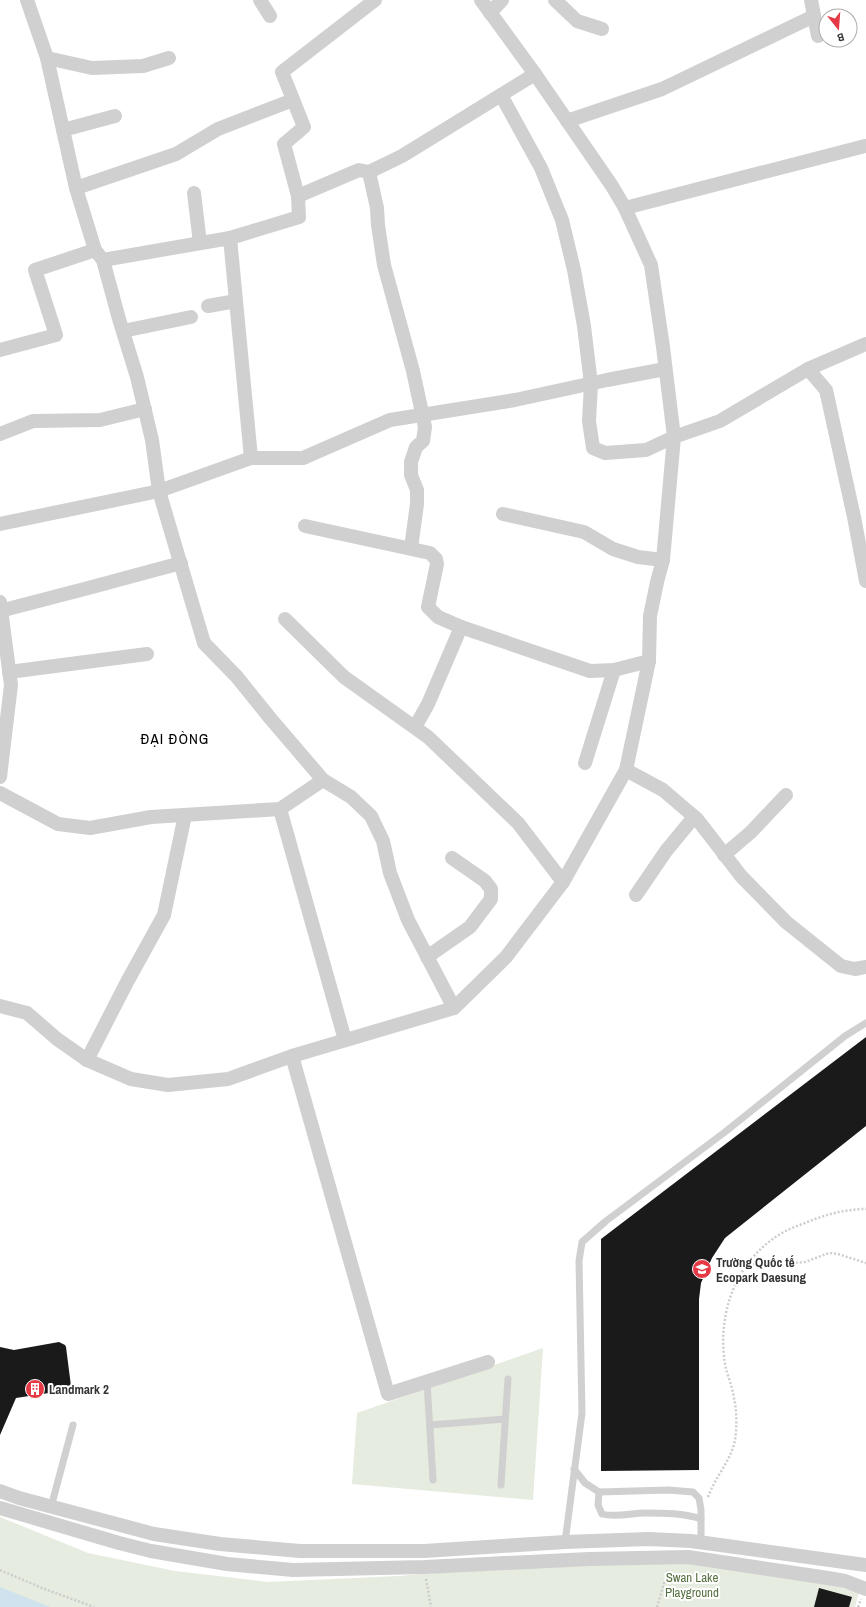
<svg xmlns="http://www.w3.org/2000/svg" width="866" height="1607" viewBox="0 0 866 1607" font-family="'Archivo Narrow',sans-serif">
	<rect width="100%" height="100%" fill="#fff"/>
	<g fill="#e6ecdf">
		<path d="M543 1348 533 1500 352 1484 357 1413Z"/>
		<path d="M0 1517 88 1553 175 1571 268 1582 399 1576 510 1567 675 1560 832 1585 859 1593 855 1607H0Z"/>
	</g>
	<path fill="#cfe2ee" d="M0 1587 50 1607H0Z"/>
	<g fill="#1a1a1a">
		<path d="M866 1037V1126L725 1238 712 1258 701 1283 699 1299V1470L601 1471V1239Z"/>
		<path d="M59 1342 65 1345 66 1347 71 1386 69 1390 16 1398 0 1435V1347L14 1350Z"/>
		<path d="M819 1588 852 1597 849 1607H814Z"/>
	</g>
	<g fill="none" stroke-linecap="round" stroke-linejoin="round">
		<g stroke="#cdcdcd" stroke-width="2.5" stroke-dasharray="2 2" stroke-linecap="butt">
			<path d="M745 1267 760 1262 775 1260 794 1263 805 1262 829 1253 838 1254 866 1263"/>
			<path d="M708 1497C715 1477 731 1461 735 1440 737 1427 737 1411 734 1398 732 1384 725 1371 724 1357 719 1307 738 1259 782 1233 789 1229 797 1226 805 1223 824 1215 845 1209 866 1209"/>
			<path d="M0 1570 42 1588 94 1607"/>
			<path d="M426 1579 431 1607"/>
			<path d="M657 1607 668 1570"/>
			<path d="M858 1607 861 1599"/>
		</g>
		<g stroke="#d0d0d0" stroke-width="7">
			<path d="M427 1382 433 1480"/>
			<path d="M430 1425 505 1419"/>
			<path d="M574 1469 585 1483 599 1492 668 1490 693 1492 699 1498 701 1510V1543"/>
			<path d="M501 1485 508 1379"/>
			<path d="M599 1492 598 1505 602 1514C616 1518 631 1513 645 1513 663 1513 684 1513 701 1519"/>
			<path d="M51 1507 73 1425"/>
			<path d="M565 1542 582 1413 579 1261 582 1242 606 1221 725 1132 845 1036 866 1023"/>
		</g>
		<g stroke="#d0d0d0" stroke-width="14">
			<path d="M27 0 47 58 76 188 95 250 103 260 119 319 137 377 152 440 159 491 204 643 237 677 270 718 323 780 351 797 371 816 383 841 390 873 408 920 454 1008"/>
			<path d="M260 0 270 16"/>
			<path d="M555 0 577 21 602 29"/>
			<path d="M811 0 818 36"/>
			<path d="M490 13 502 0"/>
			<path d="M47 58 92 68 143 66 169 58"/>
			<path d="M501 95 541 168 562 220 574 270 584 326 591 384 589 421 593 448 605 453 646 450 674 437 720 421 808 369 866 344"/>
			<path d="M567 121 662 89 814 16"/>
			<path d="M63 130 115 116"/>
			<path d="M369 172 377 208 378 225 384 265 413 371 425 427 423 441 416 447 411 462V475L417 490V504L411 548"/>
			<path d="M76 188 176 154 218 129 293 100"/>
			<path d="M194 193 200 243"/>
			<path d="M298 196 359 170 369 172 402 156 535 74"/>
			<path d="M625 208 865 146"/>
			<path d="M230 238 299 217 298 196 284 144 304 127 282 72 375 0"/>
			<path d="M103 260 230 238 251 458"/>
			<path d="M208 306 236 301"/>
			<path d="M123 331 191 317"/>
			<path d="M0 350 56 335 35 270 95 250"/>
			<path d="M808 369 826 390 854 517 866 581"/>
			<path d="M0 434 33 421 100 420 145 409"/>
			<path d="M503 514 584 532 613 549 638 557 663 560"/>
			<path d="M0 524 159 491 251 458H303L390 420 515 400 607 380 665 369"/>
			<path d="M305 526 430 553 436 559 437 564 428 607 438 617 461 627 590 671 614 670 649 661"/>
			<path d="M0 602 11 685 0 777"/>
			<path d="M0 611 92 587 181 563"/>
			<path d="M285 619 344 677 428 737 518 823 563 882"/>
			<path d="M9 672 147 654"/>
			<path d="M415 727 428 704 461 627"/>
			<path d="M585 763 614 670"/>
			<path d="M626 770 663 790 697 819 741 876 786 922 841 966 855 969 866 967"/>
			<path d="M0 793 58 824 90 828 151 817 280 809 323 780"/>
			<path d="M280 809 345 1040"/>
			<path d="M724 855 751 832 786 795"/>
			<path d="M636 895 666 851 694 817"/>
			<path d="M427 957 470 927 491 899V889L485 881 452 858"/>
			<path d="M0 1006 27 1013 57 1039 87 1060 131 1079 168 1085 228 1079 292 1056 454 1008 506 957 563 882 626 770 649 661 650 616 657 582 663 560 674 437 663 347 651 265 625 208 612 186 535 74 481 0"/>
			<path d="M292 1056 388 1394 488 1362"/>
			<path d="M87 1060 127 982 164 915 185 815"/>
			<path d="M0 1491 19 1498 154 1534 220 1544 300 1551H424L565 1542 648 1539 691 1541 866 1565"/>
			<path d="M0 1508 119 1543 151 1551 227 1564 293 1570 425 1567 589 1559 688 1557 828 1578 845 1581 866 1589"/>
		</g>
	</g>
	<defs>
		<g id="school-disc" transform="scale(1)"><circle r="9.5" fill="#e63946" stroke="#fff"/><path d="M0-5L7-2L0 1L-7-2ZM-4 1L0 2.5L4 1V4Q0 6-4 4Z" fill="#fff"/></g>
		<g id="building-disc" transform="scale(1)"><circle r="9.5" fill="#e63946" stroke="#fff"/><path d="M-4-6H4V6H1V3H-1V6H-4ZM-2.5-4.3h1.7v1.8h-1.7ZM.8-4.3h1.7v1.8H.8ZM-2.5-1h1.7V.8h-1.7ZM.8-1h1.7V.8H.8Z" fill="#fff"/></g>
	</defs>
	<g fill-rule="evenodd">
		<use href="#school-disc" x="702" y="1269"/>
		<use href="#building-disc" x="35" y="1389"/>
	</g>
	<g text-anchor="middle" stroke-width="4" stroke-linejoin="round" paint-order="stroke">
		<g font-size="13" font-weight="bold" fill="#333" stroke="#fff" text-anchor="start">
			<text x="716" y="1267">Trường Quốc tế<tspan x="716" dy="15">Ecopark Daesung</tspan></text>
			<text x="49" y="1394">Landmark 2</text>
		</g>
		<g font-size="13" fill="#56703f" stroke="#fff">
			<text x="692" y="1582">Swan Lake<tspan x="692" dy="15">Playground</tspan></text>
		</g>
		<g font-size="15" letter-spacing="1" fill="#000" stroke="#fff">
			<text x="175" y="744">ĐẠI ĐÒNG</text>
		</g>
	</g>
	<g transform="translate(838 28) rotate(163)"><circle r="19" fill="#ffffff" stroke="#adadad"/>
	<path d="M0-3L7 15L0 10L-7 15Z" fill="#e63946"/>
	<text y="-6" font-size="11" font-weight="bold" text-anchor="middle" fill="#333333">B</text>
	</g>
</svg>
